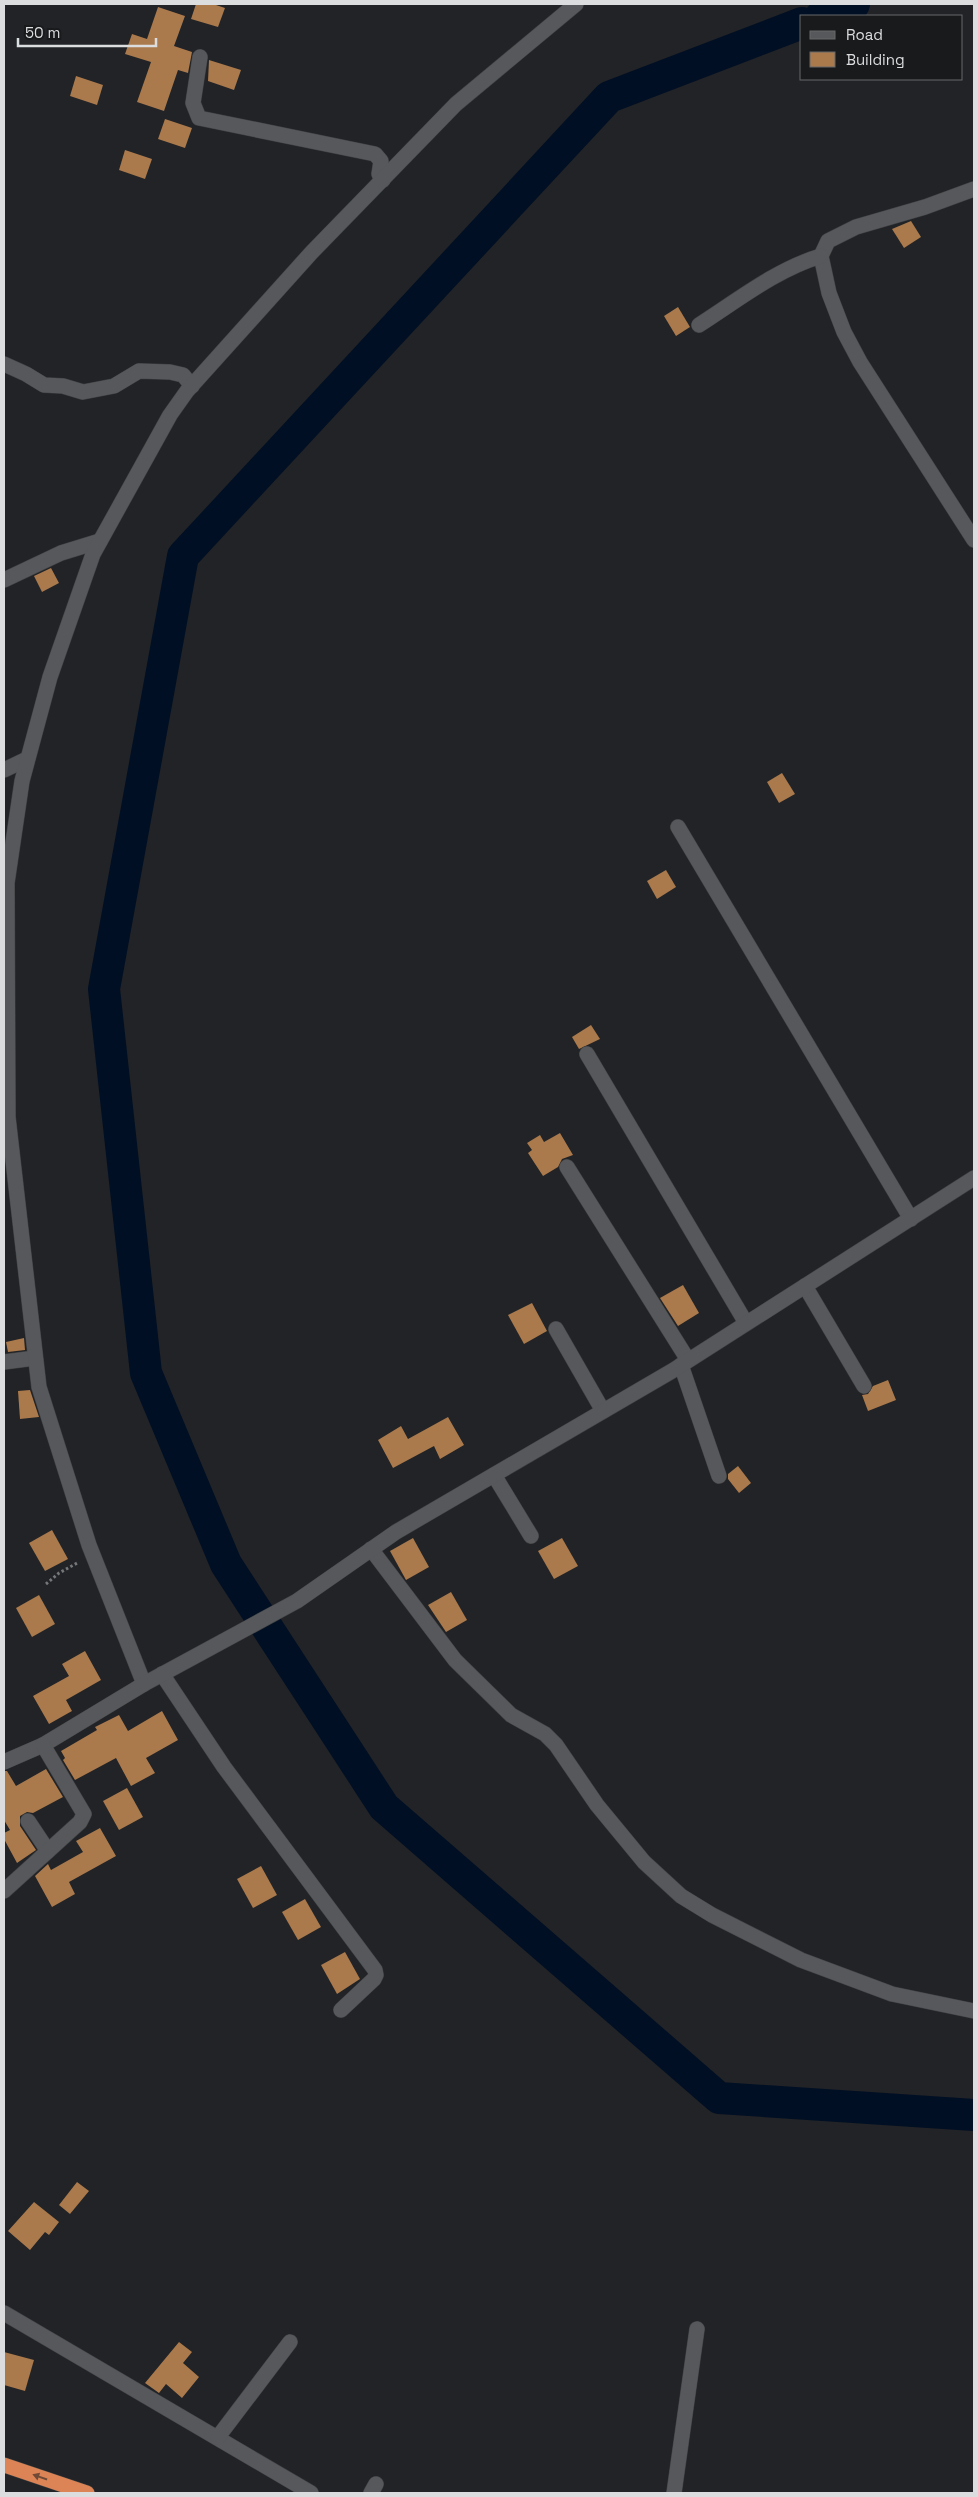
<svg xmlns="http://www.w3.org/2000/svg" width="978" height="2497" viewBox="0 0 978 2497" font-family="'Space Grotesk',sans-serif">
	<rect width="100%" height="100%" fill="#212326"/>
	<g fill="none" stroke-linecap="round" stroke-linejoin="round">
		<g stroke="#000f24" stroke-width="32">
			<path d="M821 16 854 4"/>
			<path d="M802 23 609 97 183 556 104 989 146 1373 226 1564 384 1807 719 2098 974 2115"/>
		</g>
	</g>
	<g fill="#aa794c">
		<path d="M196 4H213L225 8 218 27 191 19Z"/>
		<path d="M158 7 185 16 174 46 192 52 188 73 178 70 164 111 137 102 151 62 125 54 132 34 147 39Z"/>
		<path d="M209 60 241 70 234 90 208 81Z"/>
		<path d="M76 76 103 85 97 105 70 96Z"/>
		<path d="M165 119 192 128 185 148 158 139Z"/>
		<path d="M125 150 152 159 145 179 119 170Z"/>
		<path d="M911 221 921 237 904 248 892 229Z"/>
		<path d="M678 307 690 327 676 336 664 316Z"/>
		<path d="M51 568 59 583 42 592 34 576Z"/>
		<path d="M782 773 795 794 779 803 767 782Z"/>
		<path d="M666 870 676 887 657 899 647 881Z"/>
		<path d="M591 1025 600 1039 579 1049 572 1037Z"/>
		<path d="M560 1133 573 1155 562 1159 558 1167 543 1176 528 1153 532 1150 527 1143 540 1135 544 1142Z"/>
		<path d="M683 1285 699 1313 678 1326 660 1298Z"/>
		<path d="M532 1303 547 1331 524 1344 508 1315Z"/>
		<path d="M24 1338 25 1350 8 1352 6 1342Z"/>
		<path d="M888 1380 896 1400 868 1411 862 1395 868 1394 873 1386Z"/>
		<path d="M30 1390 39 1417 20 1419 18 1391Z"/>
		<path d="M448 1417 464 1445 440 1459 434 1446 393 1468 378 1440 401 1426 408 1439Z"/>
		<path d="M738 1466 751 1483 739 1493 728 1479V1474Z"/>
		<path d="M52 1530 68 1559 45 1571 29 1543Z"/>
		<path d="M413 1538 429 1567 406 1580 390 1551Z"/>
		<path d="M562 1538 578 1566 554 1579 538 1551Z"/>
		<path d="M451 1592 467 1620 446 1632 428 1605Z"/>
		<path d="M39 1595 55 1624 32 1637 16 1608Z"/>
		<path d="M85 1651 101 1680 66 1700 72 1711 49 1724 33 1696 69 1676 62 1664Z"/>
		<path d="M162 1711 178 1740 146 1758 155 1773 131 1786 116 1758 75 1780 63 1760 65 1758 61 1751 97 1730 95 1727 119 1715 128 1731Z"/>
		<path d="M46 1769 63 1797 33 1813 27 1812 20 1816V1826L36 1850 17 1863 4 1839V1833L10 1830 4 1820V1771H7L16 1786Z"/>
		<path d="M127 1788 143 1817 119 1830 103 1801Z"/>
		<path d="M100 1828 116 1856 69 1882 75 1894 52 1907 35 1876 48 1864 51 1870 83 1852 76 1841Z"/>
		<path d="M261 1866 277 1895 253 1908 237 1879Z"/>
		<path d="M305 1899 321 1927 298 1940 282 1912Z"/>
		<path d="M345 1952 360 1979 337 1994 321 1965Z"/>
		<path d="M77 2182 89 2191 70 2214 59 2205Z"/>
		<path d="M34 2202 59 2222 49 2235 45 2232 30 2250 8 2231Z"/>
		<path d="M179 2342 192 2352 183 2363 199 2377 182 2398 166 2384 159 2393 145 2383Z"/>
		<path d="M4 2352 34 2360 25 2391 4 2385Z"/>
	</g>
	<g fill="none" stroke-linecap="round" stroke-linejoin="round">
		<g stroke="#3d3f41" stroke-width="16">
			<g id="minor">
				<path d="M200 57 193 103 199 118 375 154 381 161 379 174 383 180"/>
				<path d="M974 189 925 207 856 227 828 241 821 256 829 293 844 332 860 362 974 540"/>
				<path d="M699 325C738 300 777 269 821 256"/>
				<path d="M4 364 26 374 44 385 63 386 83 392 114 386 139 371 170 372 183 375 192 386"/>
				<path d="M4 580 61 553 100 541"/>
				<path d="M4 770 27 759"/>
				<path d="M678 827 911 1219"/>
				<path d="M587 1054 746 1323"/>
				<path d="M567 1167 688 1360"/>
				<path d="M805 1286 864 1386"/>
				<path d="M556 1329 603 1411"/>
				<path d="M4 1362 35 1358"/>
				<path d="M681 1365 719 1476"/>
				<path d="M494 1475 531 1536"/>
				<path d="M371 1549 455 1660 511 1715 545 1734 556 1745 597 1805 644 1862 681 1896 712 1915 801 1960 892 1994 974 2011"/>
				<path d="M162 1674 224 1767 375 1970 376 1975 374 1979 341 2010"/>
				<path d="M144 1684 89 1545 39 1387 8 1117 7 883 22 781 50 677 93 554 170 415 187 391 312 252 456 104 576 4"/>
				<path d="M4 1762 43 1745 144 1684 297 1601 396 1532 672 1371 974 1178"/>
				<path d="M28 1821 48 1851"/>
				<path d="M4 1891 80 1822 84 1814 43 1745"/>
				<path d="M4 2313 311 2493"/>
				<path d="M218 2437 290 2342"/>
				<path d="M371 2493 376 2484"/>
				<path d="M674 2493 697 2329"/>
			</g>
		</g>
		<g stroke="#3d3f41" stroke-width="16">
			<path id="highway" d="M4 2465 87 2493"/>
		</g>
		<path stroke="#747678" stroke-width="3" stroke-dasharray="2.5 2.5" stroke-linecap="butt" d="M46 1584 59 1573 79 1562"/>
		<use href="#minor" stroke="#56585b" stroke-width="15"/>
		<use href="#highway" stroke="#dc8456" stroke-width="15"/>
	</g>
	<defs><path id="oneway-solid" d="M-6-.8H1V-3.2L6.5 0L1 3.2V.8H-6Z" transform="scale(1.25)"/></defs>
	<use fill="#704a36" href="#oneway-solid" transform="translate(40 2477) rotate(-161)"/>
	<rect width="978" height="2497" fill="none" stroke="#dbdddf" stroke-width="10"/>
	<rect x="800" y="15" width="162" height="65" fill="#181a1c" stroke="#66686a"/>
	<rect x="810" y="31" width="25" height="8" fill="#56585b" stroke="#66686a"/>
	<text x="846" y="40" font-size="15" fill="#dbdddf">Road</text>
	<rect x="810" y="52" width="25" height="15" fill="#aa794c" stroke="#66686a"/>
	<text x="846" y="65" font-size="15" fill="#dbdddf">Building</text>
	<path d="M18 38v8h138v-8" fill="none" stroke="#dbdddf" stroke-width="2.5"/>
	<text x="25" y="38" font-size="15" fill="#dbdddf" stroke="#181a1c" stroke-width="4" paint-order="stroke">50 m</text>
</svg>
